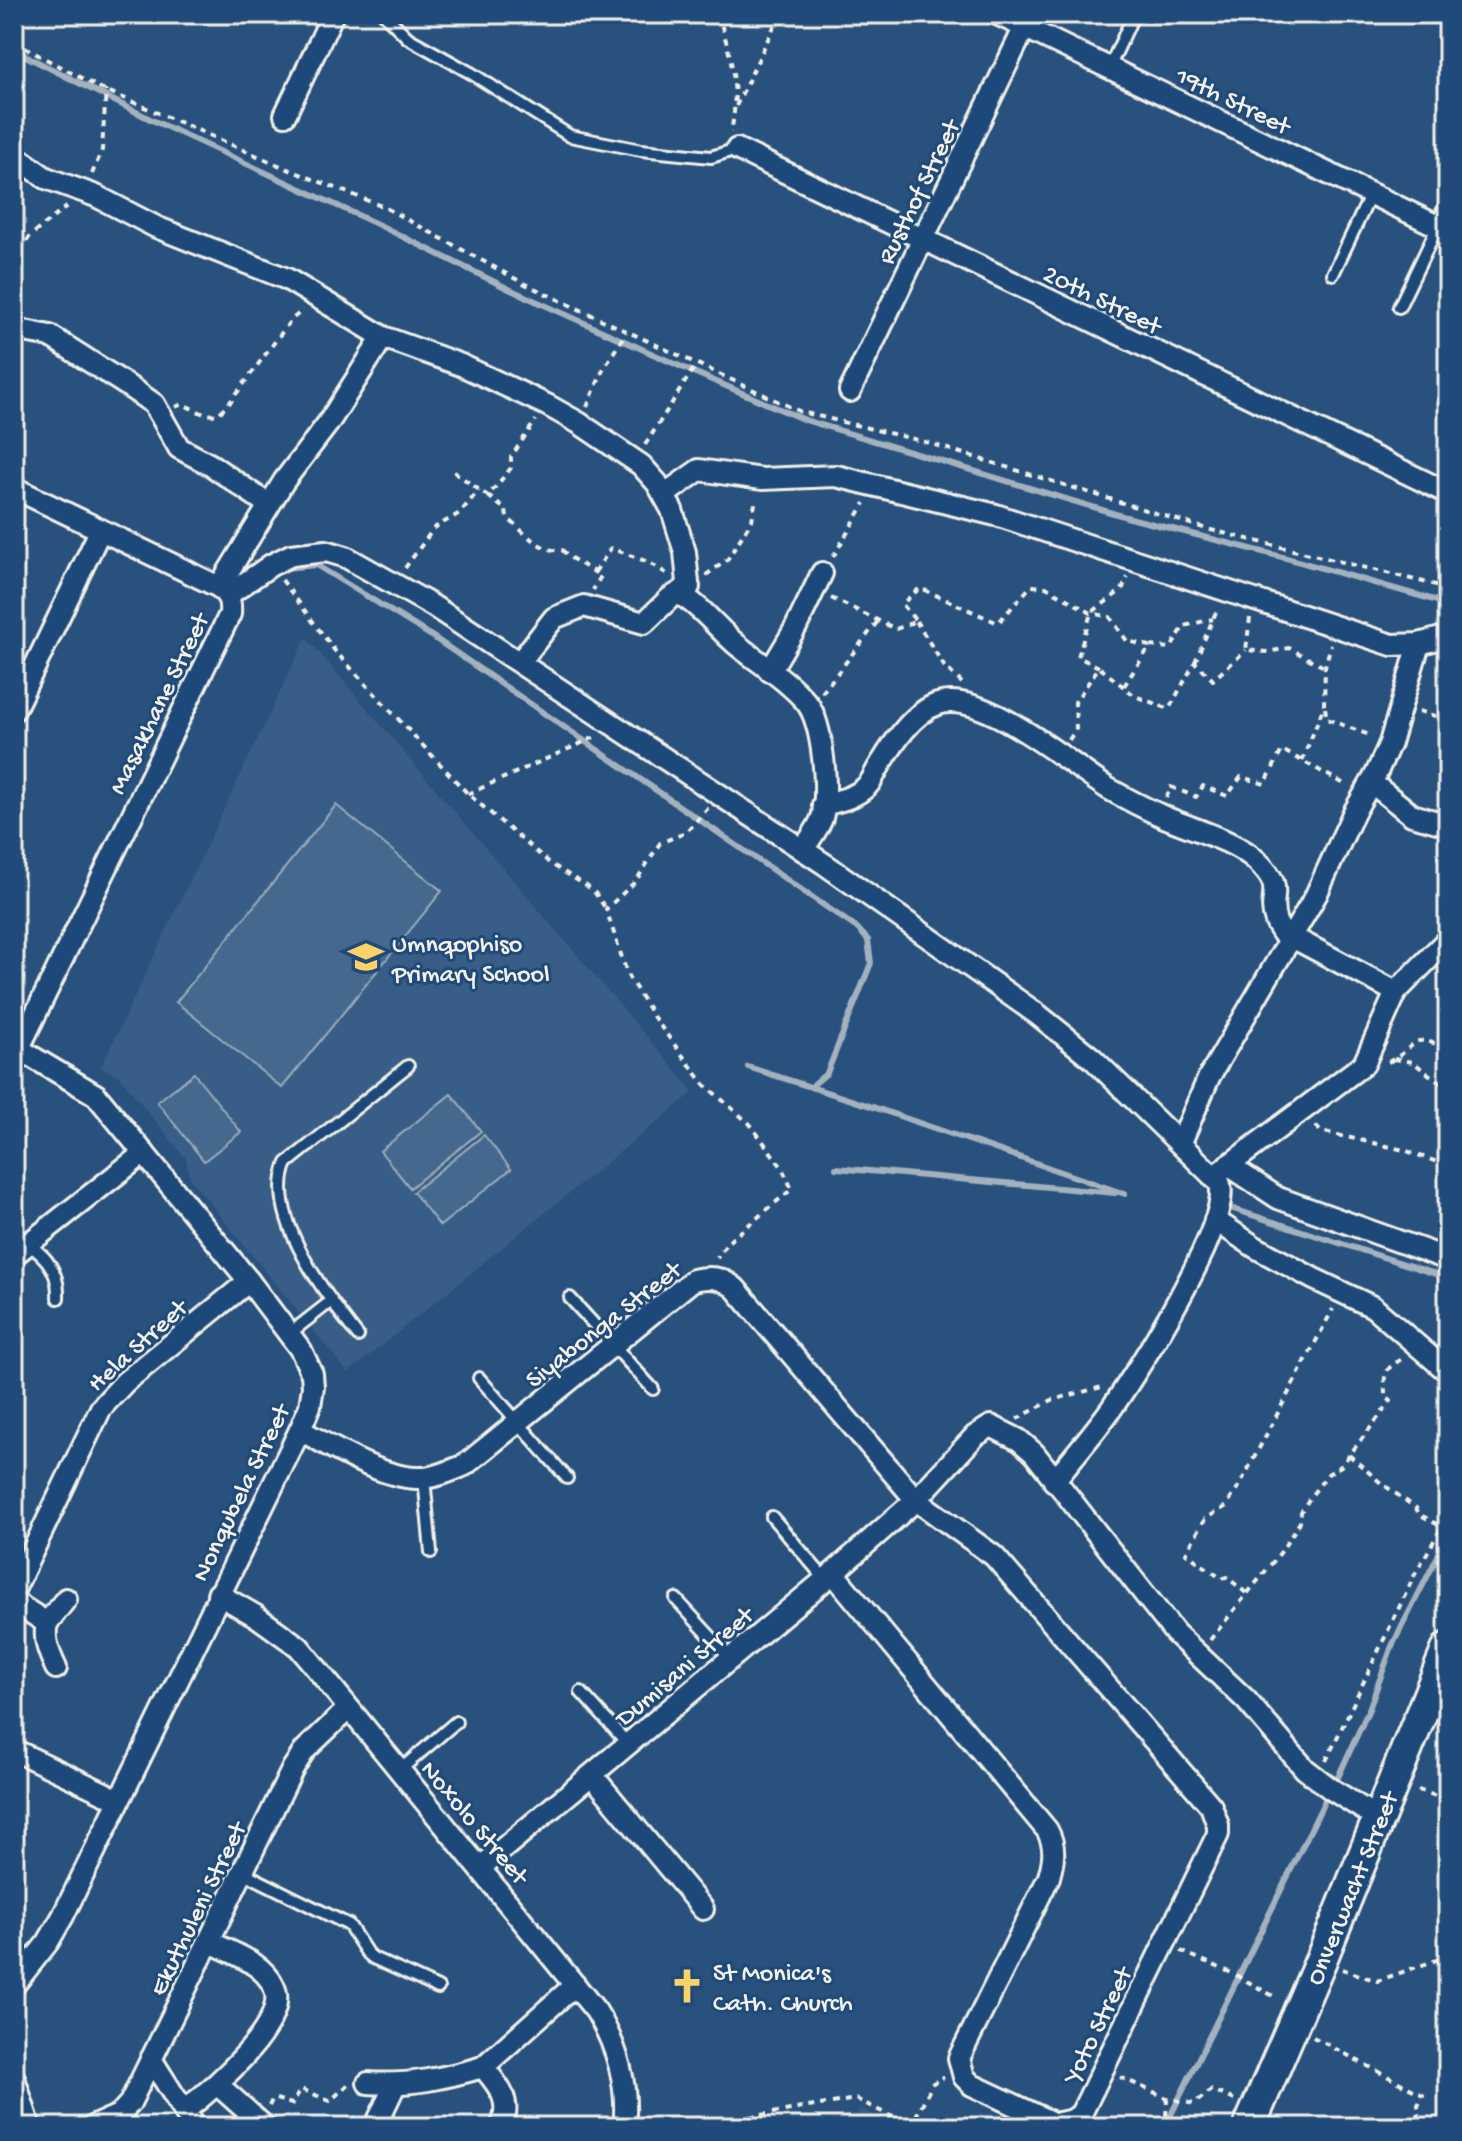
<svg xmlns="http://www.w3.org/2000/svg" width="1462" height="2141" viewBox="0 0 1462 2141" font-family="'Gochi Hand',sans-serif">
	<rect width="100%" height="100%" fill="#28517e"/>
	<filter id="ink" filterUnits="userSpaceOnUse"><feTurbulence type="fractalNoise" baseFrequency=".0125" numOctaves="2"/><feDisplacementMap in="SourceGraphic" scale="16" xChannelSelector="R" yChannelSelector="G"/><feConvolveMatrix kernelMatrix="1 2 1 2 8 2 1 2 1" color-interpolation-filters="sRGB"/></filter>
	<g filter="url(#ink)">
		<g fill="#375d86">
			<path d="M306 637 694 1092 348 1373 191 1180 186 1159 120 1077 101 1067Z"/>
			<path d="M860 2108 899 2127H851Z"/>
		</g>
		<g fill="#45688e" stroke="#9cacbb" stroke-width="2">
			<path d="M336 805 442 891 282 1088 176 1002Z"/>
			<path d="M194 1073 241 1132 204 1161 157 1102Z"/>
			<path d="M451 1094 481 1131 410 1188 380 1151Z"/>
			<path d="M484 1135 511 1169 440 1226 413 1192Z"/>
		</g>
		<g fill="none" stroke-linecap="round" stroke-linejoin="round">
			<g stroke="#a4b2be" stroke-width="6">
				<path d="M14 50 152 120 379 225 509 289 684 368 805 420 1126 517 1290 559 1448 604"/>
				<path d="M285 568 316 565 433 637 857 928 868 940 871 963 827 1073 814 1084 813 1088"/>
				<path d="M748 1067 867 1105 1125 1194"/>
				<path d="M836 1168 1115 1193"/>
				<path d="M1224 1206 1448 1278"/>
				<path d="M1335 1784 1369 1709 1392 1646 1448 1536"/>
				<path d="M1165 2127 1327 1796"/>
			</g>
			<g stroke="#f4f1e8" stroke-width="16">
				<g id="lane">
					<path d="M384 14 408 38 471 73 570 136 641 150 711 157 737 149"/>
					<path d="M1109 68 1134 14"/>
					<path d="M1436 225 1448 200"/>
					<path d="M1333 274 1371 194"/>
					<path d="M1399 307 1438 226"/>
					<path d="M14 1233C39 1251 60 1265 58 1298"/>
					<path d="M570 1298 653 1389"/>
					<path d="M289 1334 330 1302"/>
					<path d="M358 1336C327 1297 264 1215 287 1163L408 1066"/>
					<path d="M479 1378 567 1478"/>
					<path d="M424 1478 431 1552"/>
					<path d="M772 1517 825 1579"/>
					<path d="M676 1599 731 1659"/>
					<path d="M581 1692 628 1744"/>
					<path d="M400 1770 456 1722"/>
					<path d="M242 1872 349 1925 367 1953 373 1958 438 1988"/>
				</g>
			</g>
			<g stroke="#f4f1e8" stroke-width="26">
				<g id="street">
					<path d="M997 14 1448 231"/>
					<path d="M285 115 333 14"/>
					<path d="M737 149 1448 493"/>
					<path d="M14 155 46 178 96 196 156 227 287 279 383 337 461 365 547 405 579 423 641 465 657 483 672 510 685 552 688 583 681 595C702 607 717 628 736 644 759 663 788 680 807 703 823 724 829 792 822 818 818 829 809 840 803 850"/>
					<path d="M14 329 50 336 125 384 154 404 179 448 211 465 269 505"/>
					<path d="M850 391 1031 14"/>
					<path d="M14 488 219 587C229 596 231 601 230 614L19 1048"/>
					<path d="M664 495 699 470 762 479 836 476 996 515 1392 645 1419 644 1448 636"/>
					<path d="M219 587 284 481 329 422 383 337"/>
					<path d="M228 595 271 565 291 555 326 551 346 557 433 606 826 865 1037 1014 1092 1058 1219 1182C1236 1218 1135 1375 1111 1409 1093 1434 1073 1457 1054 1481"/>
					<path d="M520 662 554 618 584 606 644 623 670 598 689 587"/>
					<path d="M770 671 796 627 822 573"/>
					<path d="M14 710 100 531"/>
					<path d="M1372 783 1412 815 1448 825"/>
					<path d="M823 805C838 801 855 798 867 786 873 780 875 772 880 765 893 744 913 712 938 704 983 689 1071 765 1109 789 1125 798 1142 807 1158 814 1187 828 1234 839 1257 861 1288 891 1266 894 1276 922 1279 929 1285 936 1289 943"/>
					<path d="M1292 937 1396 992"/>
					<path d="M14 1046 96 1095 249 1281 301 1350 312 1374 313 1387 310 1406 300 1430 63 1916 48 1942 14 1985"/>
					<path d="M1181 1142 1209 1077 1316 895 1354 812 1376 774 1390 743 1419 644"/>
					<path d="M1228 1165 1278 1198 1448 1259"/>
					<path d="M1213 1177 1364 1064 1396 992 1448 939"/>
					<path d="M1215 1220 1255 1247 1314 1279 1373 1307 1448 1372"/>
					<path d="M14 1255 144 1153"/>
					<path d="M300 1430C332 1447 380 1477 416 1478 433 1479 450 1471 465 1465L693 1280C710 1276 721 1277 735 1288L916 1500 994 1556 1211 1806 1218 1825V1834L1081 2114 1073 2120 1055 2124 972 2085 964 2077 959 2058 1049 1877C1054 1859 1056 1846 1047 1830L833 1573"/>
					<path d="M14 1590 101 1408 125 1382 249 1281"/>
					<path d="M218 1594 256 1616 299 1647 596 2011C617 2045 629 2087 624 2127"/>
					<path d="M14 1602 47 1623C43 1639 49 1653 56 1668"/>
					<path d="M47 1623 66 1599"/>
					<path d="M14 1750 119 1800"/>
					<path d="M592 1775 703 1909"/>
					<path d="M481 1867 833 1573 916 1500 975 1436 991 1426 1019 1440 1034 1453 1175 1633 1246 1700 1305 1769 1331 1789 1379 1819"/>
					<path d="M151 2059 194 2127"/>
					<path d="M483 2067 575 1985"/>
					<path d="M14 2078 30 2127"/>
					<path d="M368 2083C408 2086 445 2078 483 2067 499 2086 513 2102 501 2127"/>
					<path d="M218 2085 265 2127"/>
					<path d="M184 2111C210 2091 291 2023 274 1987 263 1962 232 1953 210 1942"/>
					<path d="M92 2127 119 2115 130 2103 293 1768 305 1750 348 1709"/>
					<path d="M375 2127 395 2085"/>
				</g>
			</g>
			<g stroke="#f4f1e8" stroke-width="36">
				<g id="secondary">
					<path id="s1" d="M1249 2127 1321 1960 1448 1648"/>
				</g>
			</g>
			<g stroke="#f4f1e8" stroke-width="4" stroke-dasharray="6 6" stroke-linecap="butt">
				<path d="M718 14C731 55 740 89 731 132"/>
				<path d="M14 42 98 87 290 170 384 207 525 284 801 412 922 441 1207 529 1448 588"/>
				<path d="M736 106 780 14"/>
				<path d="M92 174 102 150 106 90"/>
				<path d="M14 262 30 236 68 206"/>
				<path d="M176 407 182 404 204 414 217 415 228 405 291 320 303 310"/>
				<path d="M587 407 603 370 626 332"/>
				<path d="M645 445 696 365"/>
				<path d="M454 472 488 496 511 468V457L536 420"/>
				<path d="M488 496 506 510 507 518C524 531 540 553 562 550L571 558 601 576 593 590"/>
				<path d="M833 557 865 503"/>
				<path d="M405 568 434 528 460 513 479 490"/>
				<path d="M595 572 611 548 648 562 669 575"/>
				<path d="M706 575 727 560 752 520 756 498"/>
				<path d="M282 580 335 651 468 794 551 864 593 890 606 909"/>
				<path d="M831 598 896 629 916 621 902 604 920 588 998 623 1031 586 1046 587 1091 613 1110 617 1127 641 1150 646"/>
				<path d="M1250 618 1246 650 1266 652 1289 648 1324 667"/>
				<path d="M916 621 944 666 962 683"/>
				<path d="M1195 662 1218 607"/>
				<path d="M1099 667 1078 657 1091 613 1122 590 1128 577"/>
				<path d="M1124 686 1150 646 1171 648 1184 626 1213 619"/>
				<path d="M822 693 878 621"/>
				<path d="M1325 708 1327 719 1372 736"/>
				<path d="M1419 711 1448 720"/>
				<path d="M1069 740 1076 729 1075 702 1099 667 1135 696 1169 709 1195 662 1213 680 1246 650"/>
				<path d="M1302 761 1324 706 1325 667 1331 644"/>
				<path d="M468 794 595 737"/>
				<path d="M1166 798 1171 787 1196 797 1203 786 1227 796 1241 777 1265 784 1282 750 1348 786"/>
				<path d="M708 808 685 833 660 843 636 881 606 909 628 976 655 1019 705 1085 750 1124 781 1166 792 1189 728 1242 717 1258"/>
				<path d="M1394 1059 1413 1062 1448 1089"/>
				<path d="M1388 1062C1420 1048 1405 1030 1448 1049"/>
				<path d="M1316 1126 1320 1131 1404 1150 1448 1166"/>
				<path d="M1017 1419 1052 1400 1102 1387"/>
				<path d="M1349 1455 1381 1483 1416 1508 1419 1514 1440 1526"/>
				<path d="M1246 1593 1227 1577 1222 1579 1186 1553 1205 1519 1225 1507 1237 1490 1333 1309"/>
				<path d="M1210 1640 1280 1553 1300 1522 1301 1512 1311 1496 1328 1474 1341 1466 1391 1401 1385 1396C1385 1375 1381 1371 1402 1359"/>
				<path d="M1326 1761 1414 1576 1448 1516"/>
				<path d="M1418 1790 1448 1800"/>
				<path d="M1181 1951 1234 1974 1277 1998"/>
				<path d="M1342 1969 1377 1981 1448 1956"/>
				<path d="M1313 2037 1423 2095 1418 2105 1419 2127"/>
				<path d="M1120 2077 1167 2098 1194 2104 1211 2090 1235 2100"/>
				<path d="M1167 2098 1166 2117 1177 2122V2127"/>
				<path d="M269 2106 273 2098 292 2104 301 2089 330 2101 349 2084"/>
				<path d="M690 2127 856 2099 911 2126 933 2083 944 2077"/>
			</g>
			<use href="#lane" stroke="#1f4a7a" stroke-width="10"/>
			<use href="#street" stroke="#1f4a7a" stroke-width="20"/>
			<use href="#secondary" stroke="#1f4a7a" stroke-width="30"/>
		</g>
	</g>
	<defs>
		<g id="school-bare" transform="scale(2.76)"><path d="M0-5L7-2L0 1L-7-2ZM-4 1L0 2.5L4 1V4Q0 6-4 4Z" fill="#ffd166" stroke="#1f4a7a" stroke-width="2.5" paint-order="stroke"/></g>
		<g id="church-bare" transform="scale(2.76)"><path d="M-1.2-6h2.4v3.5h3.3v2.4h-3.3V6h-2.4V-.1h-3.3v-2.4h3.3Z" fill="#ffd166" stroke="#1f4a7a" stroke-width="2.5" paint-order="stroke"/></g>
	</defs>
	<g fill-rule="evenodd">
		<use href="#school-bare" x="366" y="957"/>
		<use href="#church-bare" x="687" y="1986"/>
	</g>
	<g text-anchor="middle" stroke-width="6" stroke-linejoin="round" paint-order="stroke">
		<g font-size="26" fill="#f4f1e8" stroke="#1f4a7a">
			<text transform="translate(1234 99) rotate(26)" y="9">19th Street</text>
			<text transform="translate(917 191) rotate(-64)" y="9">Rusthof Street</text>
			<text transform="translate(1103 298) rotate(26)" y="9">20th Street</text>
			<text transform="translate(157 703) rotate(-64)" y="9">Masakhane Street</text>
			<text transform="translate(602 1323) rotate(-38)" y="9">Siyabonga Street</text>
			<text transform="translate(136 1344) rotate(-42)" y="9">Hela Street</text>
			<text transform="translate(239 1492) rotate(-64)" y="9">Nonqubela Street</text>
			<text transform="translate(683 1665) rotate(-40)" y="9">Dumisani Street</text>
			<text transform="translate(476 1821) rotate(50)" y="9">Noxolo Street</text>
			<text dy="9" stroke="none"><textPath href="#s1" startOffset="260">Onverwacht Street</textPath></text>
			<text transform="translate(196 1908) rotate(-64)" y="9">Ekuthuleni Street</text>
			<text transform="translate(1096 2024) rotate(-64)" y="9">Yoto Street</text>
		</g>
		<g font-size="26" fill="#f4f1e8" stroke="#1f4a7a" text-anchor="start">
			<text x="392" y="951">Umnqophiso<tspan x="392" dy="30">Primary School</tspan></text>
			<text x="713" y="1980">St Monica's<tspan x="713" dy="30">Cath. Church</tspan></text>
		</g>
	</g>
	<rect width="1462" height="2141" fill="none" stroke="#1f4a7a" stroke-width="48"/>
	<rect x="24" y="24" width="1414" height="2093" fill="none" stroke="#f4f1e8" stroke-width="3" filter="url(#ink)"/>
</svg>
